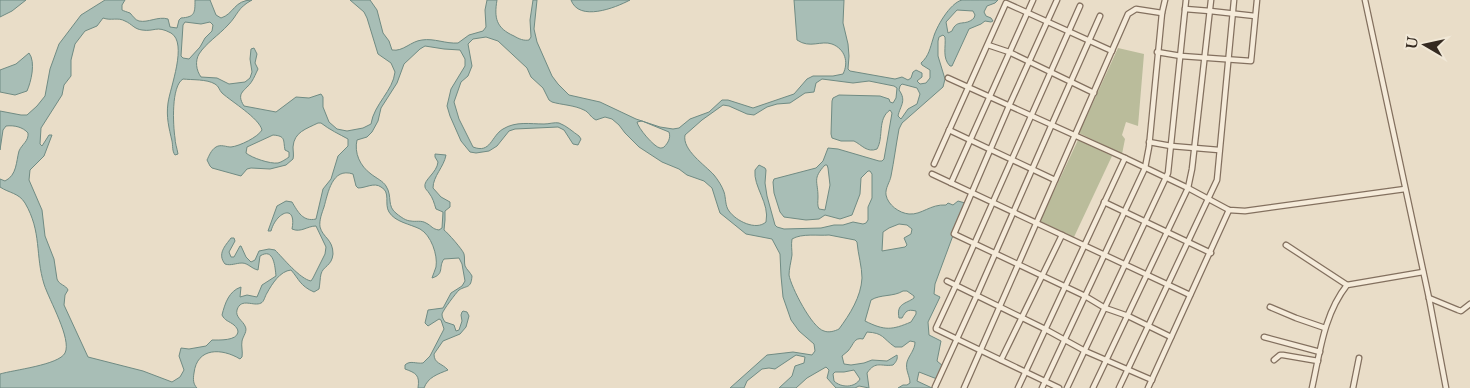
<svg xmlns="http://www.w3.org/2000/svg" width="1470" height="388" viewBox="0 0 1470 388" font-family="'Libre Baskerville',serif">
	<rect width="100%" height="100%" fill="#e9ddc8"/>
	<g fill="#babc9b">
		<path d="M1118 48 1144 54 1138 126 1126 122 1122 135 1125 139 1122 154 1079 133Z"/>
		<path d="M1078 140 1112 156 1074 237 1040 221Z"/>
	</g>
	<g fill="#a8beb6" stroke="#708b83" fill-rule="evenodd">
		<path d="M0 0H26L12 11 0 17Z"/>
		<path d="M105 0H125L122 5V10C124 11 127 12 130 13 133 16 135 20 139 21 148 23 158 16 168 19L170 27 177 28 179 20 181 18C195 17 195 13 195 0H210L216 15 221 18C234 14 234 0 252 0 237 8 238 15 228 25 219 35 206 43 199 54 195 61 196 70 201 77L217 78 229 84 245 82 250 78 252 72 250 59 251 49 254 48 257 54 255 63 258 69C256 73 254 78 252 81 246 91 235 92 244 106L276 112 296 97 309 98 321 94 323 97V107L329 122 337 129 347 131 363 128 371 124C374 104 393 91 395 72L391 63 378 54 367 18 364 12 350 0H370L377 10 383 33 389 41 392 50C403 52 411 41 422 40 434 38 446 44 458 43L469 35 483 31 486 27 485 10 487 0H497C494 18 496 28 514 36 519 39 524 41 529 40L531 37 530 20 533 0H537L534 29 537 42 552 76 558 84 569 95 600 102 636 119 660 127 673 129 679 128 690 119 709 112 722 100H728L753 108 794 94 807 79 813 76H833L843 74C849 62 845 49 832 44 821 40 810 49 797 40L794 0H844L843 23 848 44 849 56 848 69 850 71 895 79 902 77 908 80 911 78 913 72 916 70 922 73V77L917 81 920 84 926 83 930 78V70L922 65 921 63C929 56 930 48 933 39 936 27 950 3 962 0 972 0 987 0 998 0L995 3 987 6 984 12 986 16 991 18 993 21 991 22 985 21 981 24 969 29 952 66H950C942 58 946 47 945 37L943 35 939 37 938 41V56L945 79 943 87 902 123 899 129C896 145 894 161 891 176 890 182 885 188 886 195 888 205 899 213 909 214 922 215 930 204 946 205L948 203 953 205 958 201 965 203 935 284 934 294 940 297 928 322 929 335 941 341 937 361 943 366 937 379 919 372 917 381 932 388H898L903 385H907L910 383C910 376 905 370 907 362 909 355 915 350 915 342L910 341 902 347H895C882 338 884 333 867 332L863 339C854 337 854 344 848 351 846 353 844 354 842 356L844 364 851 365 864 363 872 360 887 361 897 355C898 359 896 362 893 365 881 367 876 360 867 373L869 388 859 386 855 388H836L827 378 829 370 826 367 807 378 796 388H779L792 376 795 366 804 363 805 357 796 355 775 369 769 368 762 369 747 381 744 388H730L767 355 793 352 812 355 815 351 814 344 799 331 791 320 783 297 781 276 780 254 772 239 746 234 725 217 720 213 718 207 712 188 704 181 687 175 679 169 662 162 639 147 625 133 619 125 612 119 605 117 596 120C590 117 589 112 584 110 574 105 562 105 552 102L549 100 543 88 531 77 527 68 498 41 486 37 473 39 468 44 472 66 468 76 461 82 454 102 459 119 473 147C491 154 491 136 503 129 516 121 530 124 544 124 549 124 555 122 559 123 567 126 573 132 579 136L581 139 578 145 573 144 564 130 558 127 515 129 509 131 497 146 489 151 476 153 470 152 461 141 450 116 447 106 451 89 465 66V59L460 50 444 49 425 46 420 49 404 64 397 83 381 108 378 121 372 132 367 137 357 140C354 153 360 166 371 174 376 178 383 181 386 186 393 197 386 206 397 214 401 217 406 221 411 221 416 222 421 220 426 223 432 226 432 229 439 230L442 228 443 212 436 209C434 203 433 198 429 193 428 191 425 189 425 187 423 180 437 173 438 162L435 157V154L446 155C444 167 433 176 433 188L441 197 450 202V207L445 211V220L444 230C447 232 463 250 464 254 465 258 464 262 465 266 467 270 470 272 472 276 471 289 467 285 459 290 456 293 443 310 442 314 442 317 443 319 445 322L454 325 456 331 459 330 462 321 461 315 462 312 463 311 467 312 469 316 466 327 460 334 443 341 434 354C434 364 442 363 448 370 438 374 428 377 424 388H418C420 375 416 373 405 369V365C410 360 416 364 423 363L430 356 444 329 441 320 439 319 428 326 425 323 428 310 443 308 451 293 462 286 465 281 462 264 459 258 444 259C438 267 445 274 432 278 433 274 435 271 436 267 438 255 431 235 420 229 410 224 395 222 389 212 384 204 391 192 381 187 374 182 366 188 358 188L356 186 353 174C332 167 328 193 324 207 322 213 319 220 320 227 323 238 333 239 333 254 332 266 323 266 321 274 320 278 320 284 319 289L314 292C300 286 299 279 291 270 280 271 272 284 267 293 265 296 264 302 261 303 254 307 241 297 237 310 235 317 243 321 245 326 248 331 243 336 242 341 241 346 243 352 242 357L240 359C222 348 197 347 194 373 193 379 193 384 197 388H0V374C13 370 59 365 65 353 72 339 49 300 44 284 35 255 42 232 25 203 19 193 9 193 0 187V179L5 181C17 175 16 162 19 151 22 144 29 141 28 133 23 127 14 125 6 126L3 130 0 150V111L21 115H27L37 106 45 96 50 69 59 44 81 15ZM957 10 973 11 975 15 974 18C965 27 957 18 952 31L948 33 946 22ZM103 18C111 21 118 17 125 21 132 24 134 29 142 30 155 32 156 25 171 33 188 43 170 88 168 103 166 117 169 128 172 141 173 146 172 151 175 155L178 154C177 148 175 143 175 138 173 125 171 86 183 79 192 80 207 79 215 84 219 86 219 90 222 93 232 102 259 118 262 130 258 137 240 146 231 147 226 147 221 144 216 147 211 150 209 156 207 160L210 166 212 168 241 176 247 169 251 168 270 169 286 165 293 159C294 155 293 151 293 147 294 132 306 129 318 123H321C330 130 339 134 348 139V146L338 156 331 179 323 189 316 219C303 222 298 212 292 202L286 201 277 206 268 231H271C276 212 297 203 292 229 301 233 307 226 316 226L326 247 325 254 313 278 311 281C300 279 283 258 275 250L269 249 259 251 255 260 251 262 246 257 241 246H240L234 257H231L229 252 235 241 234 238H231C225 246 217 254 225 264 231 266 236 263 242 263 248 263 252 269 258 270L260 256C274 247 275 267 276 276L262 285 257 297 247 295 240 297 241 287C229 291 225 303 222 315 225 321 229 321 234 325 236 327 238 329 238 332 237 341 219 340 212 340L206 346 189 349 181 348 179 356 184 370 180 377 172 382 143 371 88 357 64 305 65 295 68 290C66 285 59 285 57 279L54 259 45 236 42 210 29 180 30 170 44 156 52 135H49L42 146 40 144 41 128 62 95 64 85 71 76V60L75 44 85 31 97 26ZM185 22 201 24 210 22 213 25 212 31 205 38 200 47 189 59 183 58 181 56 183 25ZM822 79 853 83 869 81 894 86 897 88 896 98 893 103 890 102 889 99 880 96 839 95 833 98 832 101 831 134 832 138 841 141H854C862 145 867 153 877 149 884 137 877 119 890 110L892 113 884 159 882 161H879L838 149 828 148 823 161 816 168 774 179 773 182 774 193 780 212 784 217 806 220 819 219 825 215 840 219 852 215 860 194 861 178 868 171H870L872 174V198L868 207V220L866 223 863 224 853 222 843 225H834L821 228 784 229 777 227 775 225 767 196 765 183 766 170 765 168 759 165 755 170C753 187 770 203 766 222 756 231 736 221 729 211 725 206 726 198 724 192 722 186 718 180 714 175 705 165 682 150 685 135L702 120 723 105 729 106 747 114 754 115 767 107 777 104 790 103 805 93 814 92 816 83ZM902 84 917 88 920 94 917 104 908 109 901 119 898 116C900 106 907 101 899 90L900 86ZM642 121 669 132C671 138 668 143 664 147 663 148 661 148 660 148 654 147 638 128 637 122ZM273 135C286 136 283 140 285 150L289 152V157C286 159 282 162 278 163 270 164 252 158 246 153L247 147ZM825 165H827L828 168 830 185 825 210 819 209C817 205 818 202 818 197 818 181 812 179 825 165ZM899 224 907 225 912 229 911 234 904 238 907 245 905 247 882 251 883 232 889 228ZM829 235 855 240 857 242C858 254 862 267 862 278 861 297 850 314 839 329 835 331 829 333 824 331 812 328 791 287 789 275 789 269 791 262 792 255 792 250 791 245 792 239 802 233 818 236 829 235ZM903 291H907L914 296V298C906 304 896 303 899 318H902C906 311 907 309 916 311V314L911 322C892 330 885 331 865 321L871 300C881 294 893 297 903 291ZM854 370 860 379C855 388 841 388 834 381L833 374 835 372H844Z"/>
		<path d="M571 0H630C615 8 579 22 571 0Z"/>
		<path d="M29 53C36 62 31 82 27 91L15 95 0 92V70L16 64Z"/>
	</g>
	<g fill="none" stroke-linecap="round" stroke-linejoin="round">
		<g stroke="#83705f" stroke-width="7">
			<g id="minor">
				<path d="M1057 0 1009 106 954 234 1085 296 1105 308 1128 316 1171 337"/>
				<path d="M1365 0 1429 298 1446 388"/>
				<path d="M1185 9 1210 11 1255 16"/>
				<path d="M988 45 1009 52 1094 93"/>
				<path d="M1157 52 1181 56 1251 61 1257 0"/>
				<path d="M948 78 1125 158 1188 188 1229 210 1245 211 1405 189"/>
				<path d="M949 130 1055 180"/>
				<path d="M1149 142 1171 146 1219 150"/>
				<path d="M934 164 1006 3 1112 51"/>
				<path d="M932 174 1190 295"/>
				<path d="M951 183 1033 0"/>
				<path d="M1104 202 1211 253"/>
				<path d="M1286 245 1347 285"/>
				<path d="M947 281 1045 329 1085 351 1152 380"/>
				<path d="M1429 298 1458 310 1461 311 1470 304"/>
				<path d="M1270 307 1296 318 1325 328"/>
				<path d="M1264 337 1320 352"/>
				<path d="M1001 360 1062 235"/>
				<path d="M1274 360 1280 355H1283L1318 361"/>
				<path d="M935 387 977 295 1052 124 1100 16"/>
				<path d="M964 388 1128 14 1136 9 1162 13 1165 0"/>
				<path d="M1018 388 1125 158"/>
				<path d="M1042 388 1145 168 1149 147 1162 13"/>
				<path d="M1059 388 936 329V328L956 285 1080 6"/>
				<path d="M1067 388 1168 173 1186 0"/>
				<path d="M1093 388 1188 188 1192 169 1211 0"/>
				<path d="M1119 388 1217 180 1234 0"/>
				<path d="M1148 388 1229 210"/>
				<path d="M1312 388C1320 352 1324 314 1347 285L1423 272"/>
				<path d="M1353 388 1359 358"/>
			</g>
		</g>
		<use href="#minor" stroke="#f5ebda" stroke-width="4.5"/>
	</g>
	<g transform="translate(1425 45) rotate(279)" stroke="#f1e8d7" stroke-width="4" paint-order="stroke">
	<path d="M0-4L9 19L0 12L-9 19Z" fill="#352a21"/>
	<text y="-8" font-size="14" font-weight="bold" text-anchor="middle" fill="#352a21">U</text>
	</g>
</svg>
